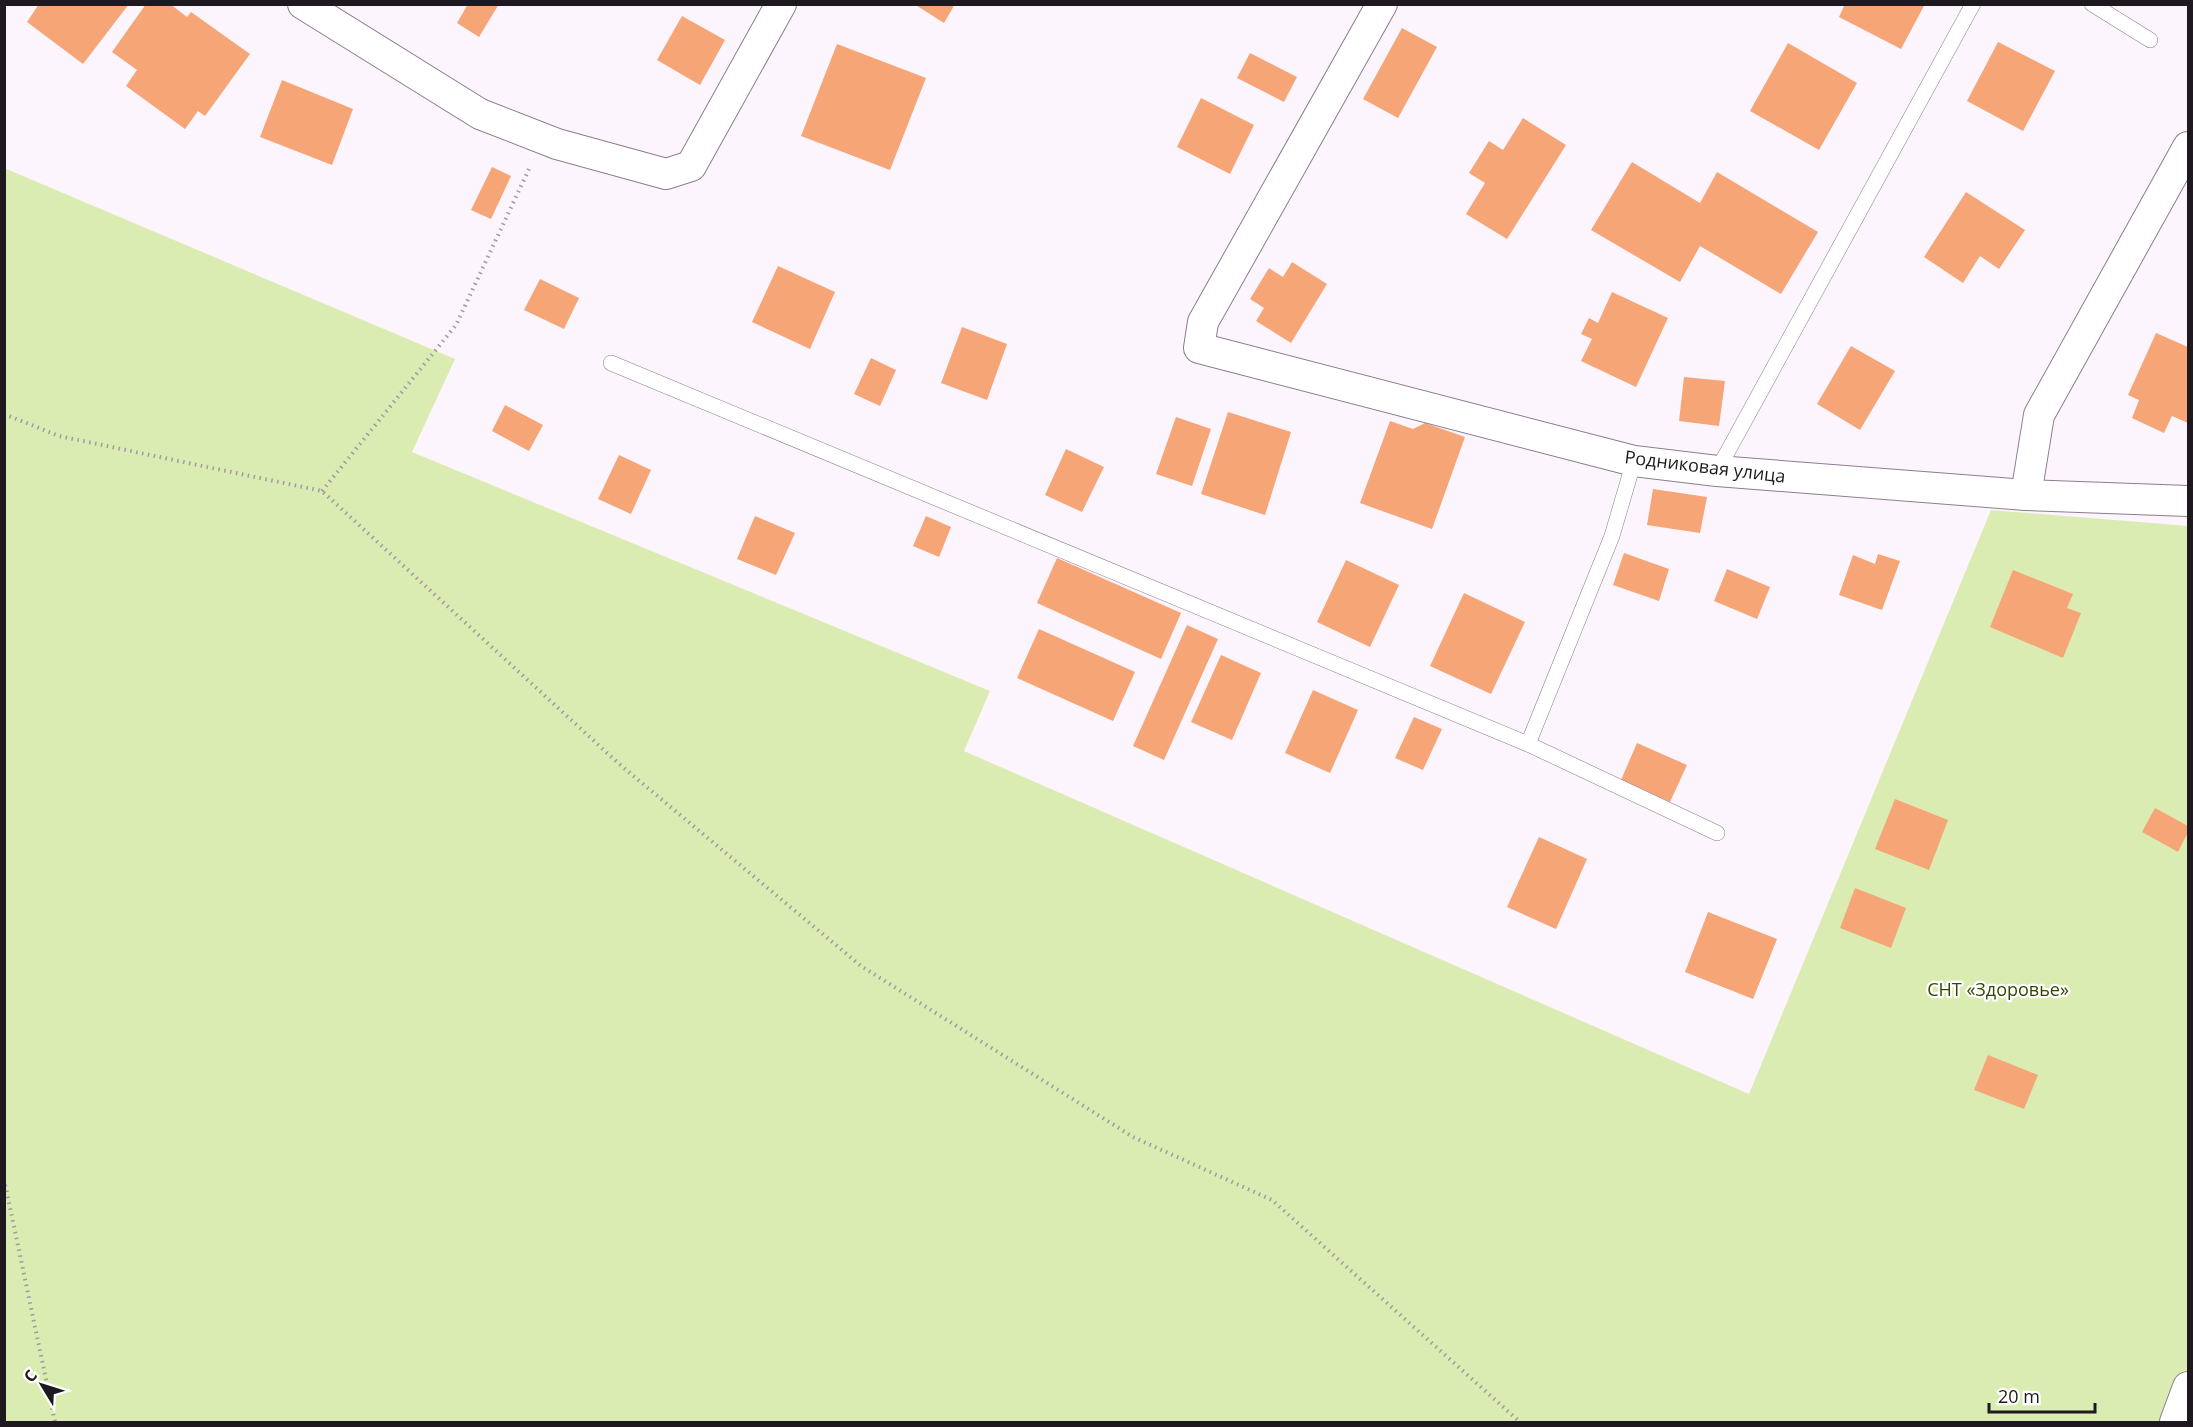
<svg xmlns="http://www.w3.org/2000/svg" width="2193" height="1427" viewBox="0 0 2193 1427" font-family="'Open Sans',sans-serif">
	<rect width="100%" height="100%" fill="#fdf5fd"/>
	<path fill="#daecb1" d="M4 168 455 359 412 452 990 691 964 751 1749 1094 1991 510 2188 526V1422H5Z"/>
	<g fill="#f6a577">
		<path d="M39 4H129L83 64 27 22Z"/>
		<path d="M146 4H170L187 17 191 12 250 54 205 116 198 111 185 129 126 86 137 70 112 52Z"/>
		<path d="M468 4H499L479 37 457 23Z"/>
		<path d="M914 4H955L944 23Z"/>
		<path d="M1845 4H1925L1901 49 1839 17Z"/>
		<path d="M682 16 725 40 700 85 657 60Z"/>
		<path d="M1402 28 1437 47 1398 118 1363 99Z"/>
		<path d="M1998 42 2055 71 2023 131 1967 101Z"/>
		<path d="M1788 43 1857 83 1819 150 1750 111Z"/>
		<path d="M837 44 926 78 890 170 801 136Z"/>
		<path d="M1250 53 1297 77 1284 102 1237 78Z"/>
		<path d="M282 80 353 109 332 165 260 137Z"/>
		<path d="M1201 98 1254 125 1230 174 1177 147Z"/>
		<path d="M1523 118 1566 145 1507 239 1466 214 1485 183 1469 173 1489 141 1503 150Z"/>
		<path d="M1632 162 1700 203 1717 172 1818 232 1781 294 1700 246 1680 282 1591 230Z"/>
		<path d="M492 167 511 176 491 219 471 210Z"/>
		<path d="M1966 192 2025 230 1999 269 1980 256 1963 283 1924 257Z"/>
		<path d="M1292 262 1327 284 1291 343 1256 321 1264 308 1250 299 1269 268 1283 277Z"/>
		<path d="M778 266 835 292 810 349 752 322Z"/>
		<path d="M540 279 579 298 564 329 524 310Z"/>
		<path d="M1612 292 1668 318 1636 387 1581 361 1592 339 1581 334 1589 318 1598 323Z"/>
		<path d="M962 327 1007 344 987 400 941 383Z"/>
		<path d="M2156 333 2188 347V423L2172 416 2164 433 2132 418 2139 400 2128 395Z"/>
		<path d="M1851 346 1895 371 1860 430 1817 404Z"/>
		<path d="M871 358 896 370 880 406 854 394Z"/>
		<path d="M1684 377 1725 381 1719 426 1679 421Z"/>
		<path d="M505 405 543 425 529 451 492 431Z"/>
		<path d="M1228 412 1291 432 1265 515 1201 494Z"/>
		<path d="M1176 417 1211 429 1192 486 1156 474Z"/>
		<path d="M1390 421 1413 429 1425 423 1465 437 1432 529 1360 503Z"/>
		<path d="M1066 449 1104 467 1082 512 1045 495Z"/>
		<path d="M619 455 651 470 631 514 598 499Z"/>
		<path d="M1653 489 1707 497 1700 533 1647 525Z"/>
		<path d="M755 516 795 533 776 575 737 559Z"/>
		<path d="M926 516 951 527 939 557 913 546Z"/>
		<path d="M1624 553 1669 569 1659 601 1613 585Z"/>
		<path d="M1878 554 1900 561 1882 610 1839 595 1853 555 1875 564Z"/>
		<path d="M1057 558 1181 613 1161 659 1037 603Z"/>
		<path d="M1346 560 1399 585 1370 647 1317 622Z"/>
		<path d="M1727 569 1770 587 1757 619 1714 601Z"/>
		<path d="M2013 570 2073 594 2067 608 2081 613 2063 658 1990 627Z"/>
		<path d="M1464 593 1525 622 1491 694 1430 666Z"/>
		<path d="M1187 625 1218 639 1164 760 1133 746Z"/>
		<path d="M1039 629 1135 672 1113 721 1017 678Z"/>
		<path d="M1221 655 1261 673 1232 740 1191 722Z"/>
		<path d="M1313 690 1358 710 1330 773 1285 753Z"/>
		<path d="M1414 717 1442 729 1423 770 1395 758Z"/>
		<path d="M1637 743 1687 765 1670 802 1621 780Z"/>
		<path d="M1895 799 1948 820 1929 870 1875 849Z"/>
		<path d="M2155 808 2188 826V832L2178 852 2142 832Z"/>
		<path d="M1539 837 1587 859 1556 929 1507 907Z"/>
		<path d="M1855 888 1906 908 1891 948 1840 928Z"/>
		<path d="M1708 912 1777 939 1753 999 1685 972Z"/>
		<path d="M1988 1055 2038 1075 2024 1109 1974 1090Z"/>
	</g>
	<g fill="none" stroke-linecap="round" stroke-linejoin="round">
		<g stroke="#8d7c8e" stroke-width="16">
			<g id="lane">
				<path d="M2092 4 2150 40"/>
				<path d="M611 363 1528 744 1717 833"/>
				<path d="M1717 471 1973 4"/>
				<path d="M1528 744 1612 536 1634 461"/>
			</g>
		</g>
		<g stroke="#8d7c8e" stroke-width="32">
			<g id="street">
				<path d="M303 4 480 114 557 144 666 174 691 166 781 4"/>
				<path d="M1382 4 1203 322 1199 348 1634 461 1717 471 2026 495 2188 501"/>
				<path d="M2026 495 2039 415 2188 147"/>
				<path d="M2175 1422 2188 1387"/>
			</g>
		</g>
		<g stroke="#a29aa2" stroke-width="4" stroke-dasharray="1.5 4.5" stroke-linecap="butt">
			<path d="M4 414 59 436 322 491 618 763 861 966 1133 1137 1272 1200 1520 1422"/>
			<path d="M322 491 456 325 529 169"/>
			<path d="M4 1179 55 1422"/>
		</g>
		<use href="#lane" stroke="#fff" stroke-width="15"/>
		<use href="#street" stroke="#fff" stroke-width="30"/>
	</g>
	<g text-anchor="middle" stroke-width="4.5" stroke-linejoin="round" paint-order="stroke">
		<g font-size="18" fill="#1e181f" stroke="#fff">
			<text transform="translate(1705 467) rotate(7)" y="6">Родниковая улица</text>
		</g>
		<g font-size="18" fill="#374503" stroke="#fff">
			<text x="1998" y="996">СНТ «Здоровье»</text>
		</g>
	</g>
	<rect width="2193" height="1427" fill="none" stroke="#1e181f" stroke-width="12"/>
	<g transform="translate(42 1385) rotate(308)" stroke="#ffffff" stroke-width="4.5" paint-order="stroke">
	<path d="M0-4.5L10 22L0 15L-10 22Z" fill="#1e181f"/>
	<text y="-9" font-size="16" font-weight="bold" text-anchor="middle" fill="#1e181f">С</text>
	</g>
	<path d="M1989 1403v9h106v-9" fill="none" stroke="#1e181f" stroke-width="3"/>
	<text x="1998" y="1403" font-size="18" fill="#1e181f" stroke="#ffffff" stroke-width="4.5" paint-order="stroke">20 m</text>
</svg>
